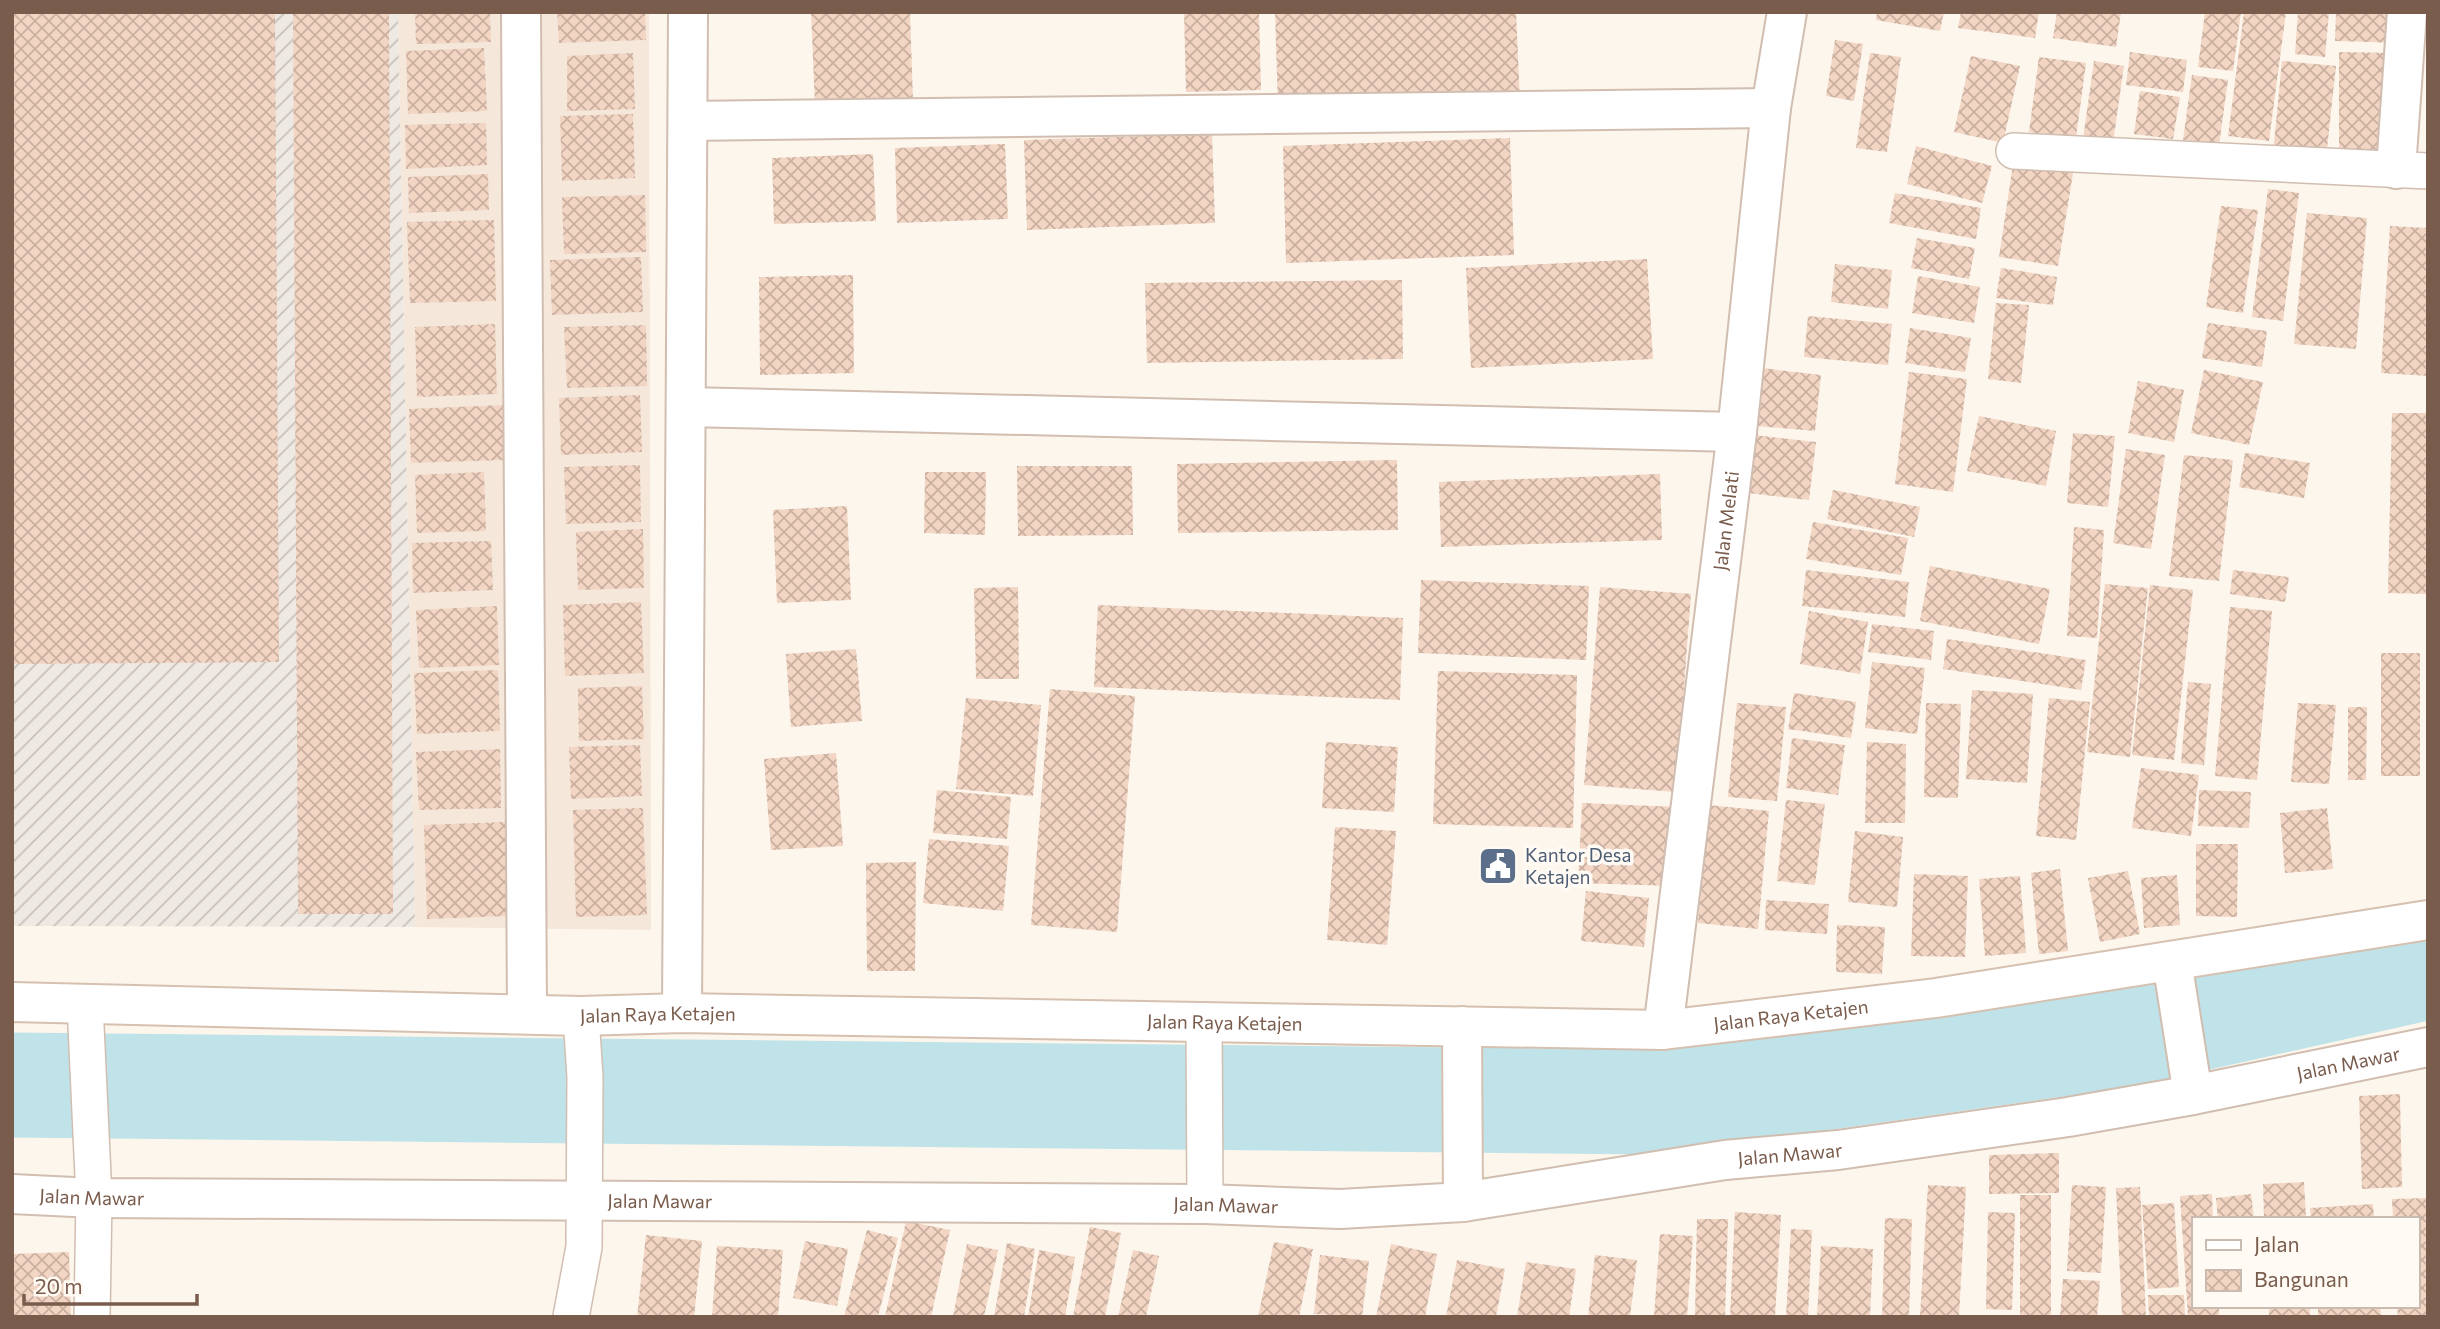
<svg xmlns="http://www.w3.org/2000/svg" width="2440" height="1329" viewBox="0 0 2440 1329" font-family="Commissioner,sans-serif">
	<defs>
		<pattern id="industrial-furrows" width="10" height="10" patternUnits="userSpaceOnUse" patternTransform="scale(1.75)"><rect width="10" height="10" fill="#efe9e4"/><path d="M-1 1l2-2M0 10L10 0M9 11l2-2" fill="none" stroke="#c7c0bb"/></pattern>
		<pattern id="building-cross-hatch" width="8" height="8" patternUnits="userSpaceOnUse" patternTransform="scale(1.75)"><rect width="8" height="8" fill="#f3d5c3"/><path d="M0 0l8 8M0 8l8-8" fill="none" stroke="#cab0a1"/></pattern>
	</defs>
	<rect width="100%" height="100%" fill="#fdf6ec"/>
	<path fill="#f5e8da" d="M398 12H649L651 930 415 927Z"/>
	<path fill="url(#industrial-furrows)" d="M12 12H398L415 927 12 926Z"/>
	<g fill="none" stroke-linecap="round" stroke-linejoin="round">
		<path stroke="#bfe3e8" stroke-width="105" d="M12 1085 1652 1102 2124 1035 2428 967"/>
	</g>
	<g fill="url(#building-cross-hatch)">
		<path d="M12 12H275L279 662 12 664Z"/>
		<path d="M293 12H389L393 914H298Z"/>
		<path d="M415 12H490L491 42 416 44Z"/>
		<path d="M557 12H645L646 40 559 43Z"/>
		<path d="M811 12H910L913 101 815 105Z"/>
		<path d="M1184 12H1259L1261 90 1186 92Z"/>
		<path d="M1275 12H1516L1520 100 1278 108Z"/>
		<path d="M1877 12H1944L1940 31 1876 20Z"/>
		<path d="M1961 12H2039L2035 38 1958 28Z"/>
		<path d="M2057 12H2121L2116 47 2053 38Z"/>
		<path d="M2205 12H2241L2233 71 2198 67Z"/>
		<path d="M2244 12H2286L2269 141 2228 136Z"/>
		<path d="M2298 12H2329L2325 57 2295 54Z"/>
		<path d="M2336 12H2404L2403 43 2335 41Z"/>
		<path d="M1835 40 1863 44 1854 101 1826 96Z"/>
		<path d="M484 48 487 111 408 114 406 51Z"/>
		<path d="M2130 52 2187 60 2183 92 2126 85Z"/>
		<path d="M2339 52 2395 53 2394 156H2339Z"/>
		<path d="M633 53 635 109 567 111V56Z"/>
		<path d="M1870 53 1901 57 1887 152 1856 148Z"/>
		<path d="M1971 56 2020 66 2003 143 1954 132Z"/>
		<path d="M2039 57 2086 63 2076 138 2029 132Z"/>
		<path d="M2094 61 2124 66 2113 143 2083 139Z"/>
		<path d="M2282 61 2336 66 2326 158 2273 153Z"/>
		<path d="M2192 75 2228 80 2219 145 2183 140Z"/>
		<path d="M2140 91 2180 97 2173 139 2134 134Z"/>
		<path d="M633 114 635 178 562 181 560 116Z"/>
		<path d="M486 123 487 165 406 169 405 125Z"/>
		<path d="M1212 134 1215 223 1027 230 1024 140Z"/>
		<path d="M1510 138 1514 255 1286 263 1283 146Z"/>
		<path d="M1005 144 1008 219 897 223 895 148Z"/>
		<path d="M1916 146 1992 166 1982 203 1907 184Z"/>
		<path d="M873 154 876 221 774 224 772 158Z"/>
		<path d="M2014 158 2074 167 2058 266 1999 257Z"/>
		<path d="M488 174 489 210 409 213 408 177Z"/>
		<path d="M2268 189 2299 193 2283 321 2252 317Z"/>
		<path d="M1895 193 1981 208 1976 239 1889 223Z"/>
		<path d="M645 195 646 252 564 254 562 197Z"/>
		<path d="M2221 206 2258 210 2243 313 2206 307Z"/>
		<path d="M2307 213 2367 218 2356 349 2294 344Z"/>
		<path d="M494 220 496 301 410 303 407 222Z"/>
		<path d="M2390 226 2428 228V376L2381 373Z"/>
		<path d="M1917 238 1975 248 1969 279 1911 268Z"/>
		<path d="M641 257 643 312 552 315 550 260Z"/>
		<path d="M1647 259 1653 359 1471 368 1466 268Z"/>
		<path d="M1835 264 1892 270 1888 309 1831 302Z"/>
		<path d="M2001 268 2057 277 2053 305 1996 298Z"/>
		<path d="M853 275 854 373 760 375 759 277Z"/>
		<path d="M1918 276 1980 287 1974 323 1912 313Z"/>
		<path d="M1402 280 1403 359 1147 363 1145 283Z"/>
		<path d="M1996 303 2029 305 2021 383 1988 379Z"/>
		<path d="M1808 316 1892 324 1888 365 1804 357Z"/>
		<path d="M2208 323 2267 331 2262 367 2202 358Z"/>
		<path d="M495 324 497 394 417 397 415 327Z"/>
		<path d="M646 325 647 386 567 388 564 327Z"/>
		<path d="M1910 328 1971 338 1965 372 1905 363Z"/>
		<path d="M1762 368 1821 375 1815 431 1756 426Z"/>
		<path d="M2204 370 2263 382 2249 445 2191 433Z"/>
		<path d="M1909 372 1967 379 1953 492 1895 484Z"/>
		<path d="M2138 381 2184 390 2174 442 2128 433Z"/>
		<path d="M640 395 642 452 561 455 559 398Z"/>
		<path d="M503 405 504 460 411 463 409 409Z"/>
		<path d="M2392 413H2428V594L2388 593Z"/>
		<path d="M1979 416 2056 431 2046 486 1967 471Z"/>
		<path d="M2073 433 2115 436 2108 507 2067 503Z"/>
		<path d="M1754 435 1816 442 1809 500 1748 493Z"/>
		<path d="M2126 449 2165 455 2151 549 2113 543Z"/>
		<path d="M2245 453 2310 463 2304 498 2239 487Z"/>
		<path d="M2184 455 2233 460 2219 581 2169 576Z"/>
		<path d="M1397 460 1398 530 1178 533 1177 464Z"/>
		<path d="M640 465 641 522 566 524 564 467Z"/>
		<path d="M1017 466H1132L1133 535 1018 536Z"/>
		<path d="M484 472 486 531 417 533 415 475Z"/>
		<path d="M925 472H986L985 535 924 533Z"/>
		<path d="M1660 474 1662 540 1441 547 1439 482Z"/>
		<path d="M1833 490 1920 507 1914 537 1827 519Z"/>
		<path d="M847 506 851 600 777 603 773 510Z"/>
		<path d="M1813 522 1908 538 1901 575 1806 559Z"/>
		<path d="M2074 527 2104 530 2097 638 2067 636Z"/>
		<path d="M643 529 644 588 578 590 576 532Z"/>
		<path d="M491 541 493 590 413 593 412 543Z"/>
		<path d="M1930 566 2050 589 2039 644 1920 621Z"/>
		<path d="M1806 570 1909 582 1905 617 1802 606Z"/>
		<path d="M2233 570 2289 577 2285 602 2230 594Z"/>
		<path d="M1421 580 1589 586 1586 660 1418 653Z"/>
		<path d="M2105 584 2148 588 2130 757 2087 752Z"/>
		<path d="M2150 585 2193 590 2174 760 2132 755Z"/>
		<path d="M1018 587 1019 679H976L974 588Z"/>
		<path d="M1600 587 1691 594 1676 792 1584 785Z"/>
		<path d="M641 602 644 673 565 676 563 605Z"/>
		<path d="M1098 605 1403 618 1400 700 1094 687Z"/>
		<path d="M497 606 499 665 419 668 416 610Z"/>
		<path d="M2230 607 2272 611 2257 780 2215 776Z"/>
		<path d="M1809 611 1868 622 1860 674 1800 664Z"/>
		<path d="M1872 624 1934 631 1931 660 1868 652Z"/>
		<path d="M1947 639 2086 660 2081 690 1943 669Z"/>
		<path d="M856 649 862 721 791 727 786 654Z"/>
		<rect x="2381" y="653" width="39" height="123"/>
		<path d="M1872 662 1925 668 1917 734 1865 728Z"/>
		<path d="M498 670 500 731 417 734 414 673Z"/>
		<path d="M1438 671 1577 675 1573 828 1433 824Z"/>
		<path d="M2188 682 2211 684 2204 765 2181 763Z"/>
		<path d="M642 686 644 739 579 741 578 688Z"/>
		<path d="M1050 689 1135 696 1117 932 1031 925Z"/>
		<path d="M1972 690 2033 694 2027 783 1966 779Z"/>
		<path d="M1794 693 1856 702 1851 738 1788 729Z"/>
		<path d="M966 698 1041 705 1033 796 956 789Z"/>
		<path d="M2049 698 2090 702 2076 840 2036 836Z"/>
		<path d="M1737 703 1786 707 1777 801 1728 797Z"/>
		<path d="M1926 703 1961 704 1958 798 1924 797Z"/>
		<path d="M2298 703 2336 705 2329 784 2291 782Z"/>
		<path d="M2348 707H2367L2366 780H2348Z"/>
		<path d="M1792 738 1845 745 1838 795 1786 788Z"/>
		<path d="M1326 742 1398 747 1394 812 1322 808Z"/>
		<path d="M1867 742 1906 744 1905 823H1865Z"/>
		<path d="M640 745 642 796 571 799 569 747Z"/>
		<path d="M500 749 501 808 419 810 416 752Z"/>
		<path d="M836 753 843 846 771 850 764 759Z"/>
		<path d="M2141 768 2199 775 2191 836 2132 828Z"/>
		<path d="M937 790 1011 797 1007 839 933 833Z"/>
		<path d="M2199 790 2251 792 2249 828 2198 826Z"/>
		<path d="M1786 800 1825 804 1815 885 1777 881Z"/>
		<path d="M1582 803 1678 807 1674 886 1578 883Z"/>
		<path d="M1708 805 1769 811 1758 929 1698 923Z"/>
		<path d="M643 808 647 915 576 917 573 810Z"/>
		<path d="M2327 808 2333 869 2285 873 2280 813Z"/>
		<path d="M505 822 509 916 427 919 424 825Z"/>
		<path d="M1335 827 1396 831 1387 945 1327 940Z"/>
		<path d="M1855 831 1903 837 1897 907 1848 902Z"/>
		<path d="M929 839 1009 846 1003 911 923 903Z"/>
		<path d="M2196 844H2238L2237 917 2196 916Z"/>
		<path d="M916 862 915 971H867L866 863Z"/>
		<path d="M2060 869 2068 951 2039 954 2031 873Z"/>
		<path d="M2128 871 2140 934 2100 942 2088 878Z"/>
		<path d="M1914 874 1968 876 1965 957 1911 956Z"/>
		<path d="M2177 875 2180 925 2144 928 2141 878Z"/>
		<path d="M2020 876 2026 953 1985 956 1979 879Z"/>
		<path d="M1586 891 1649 898 1644 947 1581 941Z"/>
		<path d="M1766 900 1829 904 1827 934 1765 930Z"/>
		<path d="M1837 925 1885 927 1882 974 1836 972Z"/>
		<path d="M2400 1094 2402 1187 2362 1189 2359 1096Z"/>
		<path d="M2059 1153V1193L1989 1194V1155Z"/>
		<path d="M2304 1182 2306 1219H2264L2263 1184Z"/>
		<path d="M1928 1185 1966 1187 1959 1317H1920Z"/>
		<path d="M2072 1185 2106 1187 2101 1273 2067 1271Z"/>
		<path d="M2140 1187 2146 1317H2122L2116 1188Z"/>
		<path d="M2212 1194 2213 1219H2193V1306H2219V1317H2188L2180 1196Z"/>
		<path d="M2251 1194 2254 1219H2218L2216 1198Z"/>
		<rect x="2020" y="1195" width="31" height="122"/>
		<path d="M2428 1198V1317H2398L2397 1306H2417V1219H2393L2392 1199Z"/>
		<path d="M2174 1203 2179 1287 2148 1289 2142 1205Z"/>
		<path d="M2373 1204 2374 1219H2311L2310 1208Z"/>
		<path d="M1735 1212 1781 1215 1775 1317H1730Z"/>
		<path d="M1988 1212 2015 1213 2012 1310 1986 1309Z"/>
		<path d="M1885 1218 1912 1219 1909 1317H1882Z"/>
		<path d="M1697 1219H1728L1725 1317H1695Z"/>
		<path d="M906 1221 950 1230 931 1317H885Z"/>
		<path d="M1090 1227 1121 1233 1105 1317H1073Z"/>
		<path d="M1791 1229 1812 1230 1808 1317H1786Z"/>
		<path d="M867 1230 898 1238 878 1317H844Z"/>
		<path d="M1660 1234 1693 1236 1687 1317H1654Z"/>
		<path d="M646 1235 702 1241 694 1317H637Z"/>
		<path d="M805 1241 848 1249 837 1306 793 1298Z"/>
		<path d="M1274 1242 1313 1249 1299 1317H1258Z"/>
		<path d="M1007 1243 1035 1249 1024 1317H994Z"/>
		<path d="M967 1244 998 1250 984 1317H953Z"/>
		<path d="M1391 1244 1437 1254 1425 1317H1376Z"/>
		<path d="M717 1246 783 1250 778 1317H712Z"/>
		<path d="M1821 1246 1873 1249 1870 1317H1817Z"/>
		<path d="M1039 1250 1075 1257 1065 1317H1028Z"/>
		<path d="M1133 1250 1159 1256 1146 1317H1118Z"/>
		<path d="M69 1252 71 1315 12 1316V1254Z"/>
		<path d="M1320 1255 1369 1261 1362 1317 1314 1314Z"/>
		<path d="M1595 1255 1637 1260 1630 1317H1588Z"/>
		<path d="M1457 1260 1505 1269 1496 1317H1446Z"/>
		<path d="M1526 1262 1576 1269 1569 1317H1517Z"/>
		<path d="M2063 1279 2100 1281 2097 1317H2060Z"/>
		<path d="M2148 1295H2184L2185 1317H2149Z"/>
		<rect x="2269" y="1306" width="41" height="11"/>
		<path d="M2318 1306H2380L2381 1317H2318Z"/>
	</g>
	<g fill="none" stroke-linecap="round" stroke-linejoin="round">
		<g stroke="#d1beb0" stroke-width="38">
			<g id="lane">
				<path d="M2014 151 2428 171"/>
				<path d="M85 1004 94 1198 92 1317"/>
				<path d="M1204 1021 1205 1204"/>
				<path d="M571 1317 584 1247 585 1077 581 1016"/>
			</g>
		</g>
		<g stroke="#d1beb0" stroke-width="42">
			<g id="street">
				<path d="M521 12 527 1014"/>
				<path d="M688 121 1771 108"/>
				<path d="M2396 169 2407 12"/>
				<path d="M686 407 1737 432"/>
				<path d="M2172 961 2193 1095"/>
				<path d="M682 1013 688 12"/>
				<path id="s1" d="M1663 1030 1737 432 1771 108 1787 12"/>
				<path id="s2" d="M12 1194 94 1198 1205 1204 1340 1209 1463 1202 1725 1160 1838 1150 2068 1117 2193 1095 2428 1047"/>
			</g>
		</g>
		<g stroke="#d6c0b0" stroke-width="42">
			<g id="secondary">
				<path id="s3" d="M12 1002 581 1016 682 1013 1663 1030 1936 998 2428 920"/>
				<path d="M1462 1026 1463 1202"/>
			</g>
		</g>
		<use href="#lane" stroke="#fff" stroke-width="35"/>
		<use href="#street" stroke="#fff" stroke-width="38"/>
		<use href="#secondary" stroke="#fff" stroke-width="38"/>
	</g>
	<defs>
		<g id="civic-square" transform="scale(2.0125)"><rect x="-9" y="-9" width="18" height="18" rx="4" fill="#5c6f8a" stroke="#fffaf3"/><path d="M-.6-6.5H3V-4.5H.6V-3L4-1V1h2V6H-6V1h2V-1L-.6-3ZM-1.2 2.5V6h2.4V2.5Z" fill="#fff"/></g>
	</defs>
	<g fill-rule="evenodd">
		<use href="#civic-square" x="1498" y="866"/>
	</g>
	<g text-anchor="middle" stroke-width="7" stroke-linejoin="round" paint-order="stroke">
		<g font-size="19" fill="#7a5c4d" stroke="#fffaf3">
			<text dy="7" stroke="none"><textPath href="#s1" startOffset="513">Jalan Melati</textPath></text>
			<text dy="7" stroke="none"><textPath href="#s3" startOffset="646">Jalan Raya Ketajen</textPath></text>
			<text dy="7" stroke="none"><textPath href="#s3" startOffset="1780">Jalan Raya Ketajen</textPath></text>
			<text dy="7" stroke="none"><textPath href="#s3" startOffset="1213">Jalan Raya Ketajen</textPath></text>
			<text dy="7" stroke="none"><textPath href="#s2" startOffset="2348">Jalan Mawar</textPath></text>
			<text dy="7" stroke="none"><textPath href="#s2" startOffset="1782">Jalan Mawar</textPath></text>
			<text dy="7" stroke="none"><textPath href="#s2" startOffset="80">Jalan Mawar</textPath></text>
			<text dy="7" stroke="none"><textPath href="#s2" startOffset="648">Jalan Mawar</textPath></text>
			<text dy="7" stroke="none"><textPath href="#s2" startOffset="1214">Jalan Mawar</textPath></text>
		</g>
		<g font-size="19" fill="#4e5e75" stroke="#fffaf3" text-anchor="start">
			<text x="1525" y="862">Kantor Desa<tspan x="1525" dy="22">Ketajen</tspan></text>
		</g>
	</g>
	<rect width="2440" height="1329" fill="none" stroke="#7a5c4d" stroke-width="28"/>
	<rect x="2192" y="1217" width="228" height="91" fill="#fffaf3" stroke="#cabbb1" stroke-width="2"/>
	<rect x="2206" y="1240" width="35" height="10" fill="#ffffff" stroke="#cabbb1" stroke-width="2"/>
	<text x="2254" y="1252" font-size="21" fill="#7a5c4d">Jalan</text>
	<rect x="2206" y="1270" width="35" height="21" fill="url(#building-cross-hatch)" stroke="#cabbb1" stroke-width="2"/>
	<text x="2254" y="1287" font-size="21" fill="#7a5c4d">Bangunan</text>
	<path d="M24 1294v10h173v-10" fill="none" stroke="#7a5c4d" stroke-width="3.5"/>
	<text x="35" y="1294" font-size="21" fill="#7a5c4d" stroke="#fffaf3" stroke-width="5" paint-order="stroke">20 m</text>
</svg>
